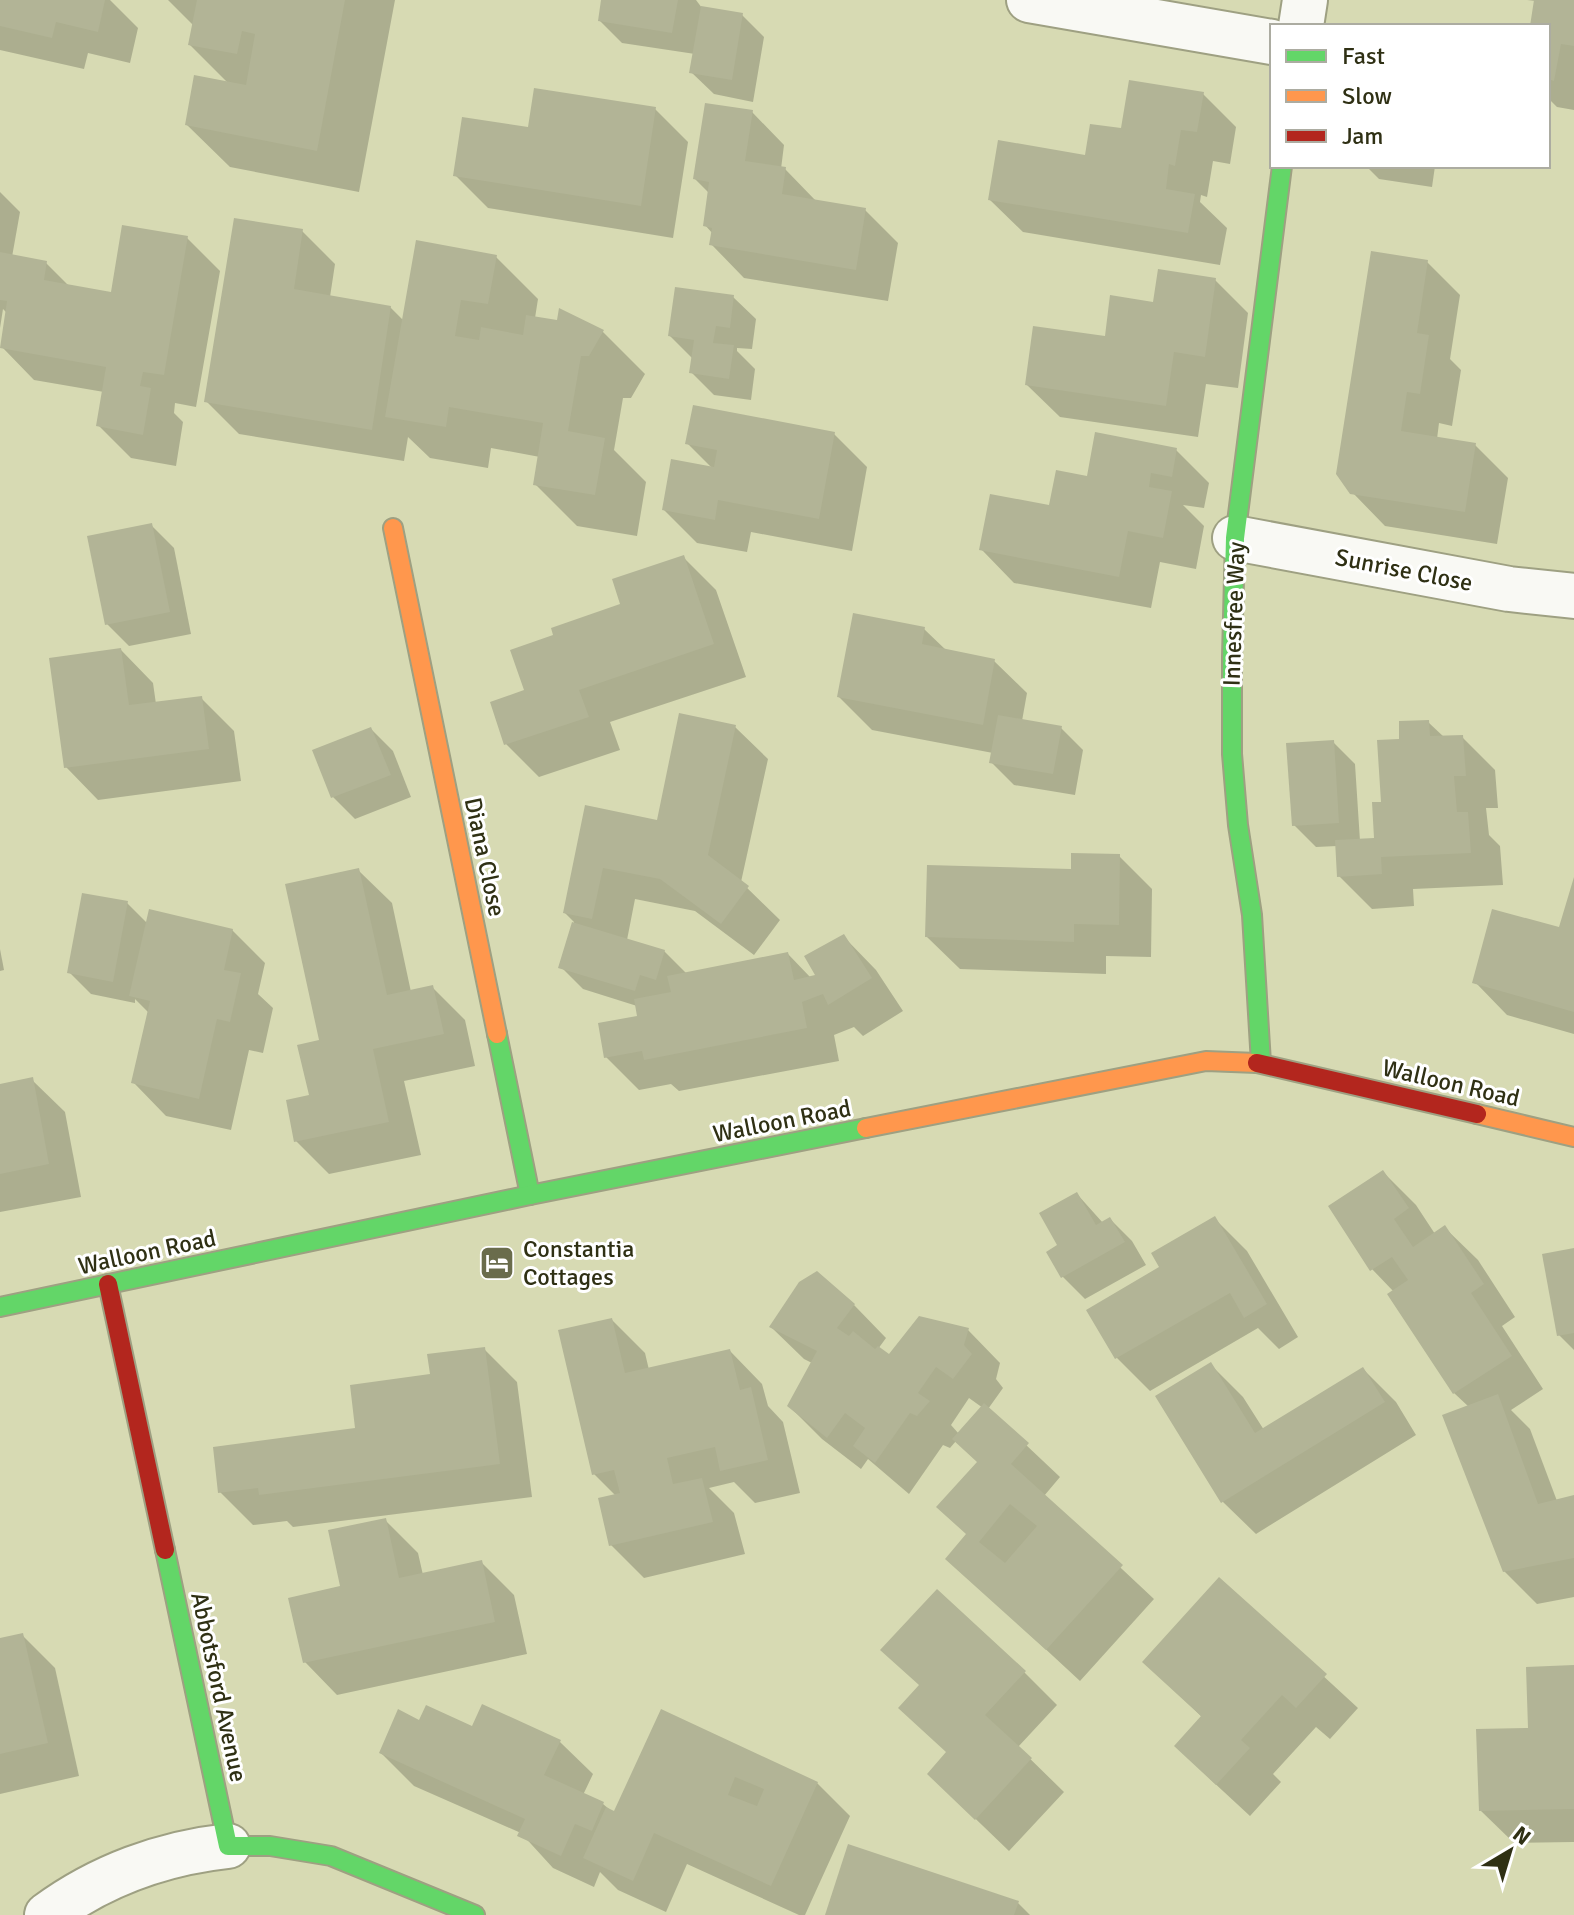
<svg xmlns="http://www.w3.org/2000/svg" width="1574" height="1915" viewBox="0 0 1574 1915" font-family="Signika,sans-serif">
	<rect width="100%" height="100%" fill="#d7dab3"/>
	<g fill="#0003" fill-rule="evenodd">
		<path d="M0 0H110L138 28 130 63 88 53 84 69 0 50Z"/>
		<path d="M168 0H395L359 192 230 167 187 125 229 84 190 45 194 26Z"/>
		<path d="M603 0H696L702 8 742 15 764 37 753 102 714 94 691 72 695 54 622 43 600 21Z"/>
		<path d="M1527 0H1574V110L1557 107 1548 98V26H1532L1536 1Z"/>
		<path d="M1203 94 1236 127 1230 164 1213 161 1207 197 1201 195 1200 202 1227 228 1220 265 1023 232 990 200 1086 157 1123 131Z"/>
		<path d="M655 109 688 142 673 238 488 208 455 175 529 129Z"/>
		<path d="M752 112 784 145 781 169H785L817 202 865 210 898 243 888 301 744 278 712 245 713 234 705 225 709 193 695 179Z"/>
		<path d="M1366 166H1435L1432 187 1379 179Z"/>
		<path d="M0 192 20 212 12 257 46 263 70 287 113 294 187 238 220 271 196 407 175 403 174 413 183 422 176 466 131 458 98 425 104 392 34 380 2 347 7 313 3 309 0 328Z"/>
		<path d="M302 231 335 264 330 297 390 307 404 321 496 257 538 299 535 318 558 322 560 311 603 332 645 374 631 398H623L614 450 646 482 637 536 577 526 535 484 540 457 491 448 488 468 430 458 408 437 404 461 239 434 206 401Z"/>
		<path d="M1427 262 1460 295 1450 359 1461 370 1452 426 1439 423 1437 439 1475 445 1508 478 1497 544 1385 526 1352 492Z"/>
		<path d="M1215 280 1248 313 1238 388 1206 384 1198 437 1060 417 1027 385 1106 338 1155 304Z"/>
		<path d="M733 297 756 319 752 349 737 348V351L755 369 751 400 714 395 692 373V358L670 336Z"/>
		<path d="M834 434 867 467 852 551 751 532 747 552 697 543 664 510 713 469 688 444Z"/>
		<path d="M1176 450 1209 483 1204 508 1183 505 1204 526 1196 569 1160 562 1151 608 1014 583 982 550 1051 508Z"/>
		<path d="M152 526 174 548 191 634 129 646 107 624Z"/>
		<path d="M683 557 716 590 746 677 610 722 620 750 539 777 506 744 527 692 623 605Z"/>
		<path d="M924 629 947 651 994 661 1027 693 1022 721 1061 728 1083 750 1075 795 1014 785 992 763 993 753 872 730 839 697Z"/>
		<path d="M121 650 153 683 156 704 201 698 234 731 241 781 98 800 66 767Z"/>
		<path d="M1428 722 1445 738 1462 737 1495 770 1498 808H1486L1489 835 1500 846 1503 885 1413 889 1414 906 1372 909 1339 876 1337 846 1316 847 1294 825 1333 742 1355 764 1360 841 1377 840 1383 803 1401 741Z"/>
		<path d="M735 727 768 759 741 882 780 920 754 955 695 911 635 899 627 940 664 951 687 974 788 954 811 978 818 976 844 937 876 970 903 1011 863 1036 854 1027 834 1035 839 1061 679 1091 671 1084 639 1090 606 1057 639 1018 637 1006 583 989 561 967 574 922 565 913 587 808 659 822Z"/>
		<path d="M371 729 393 751 411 797 355 819 333 797Z"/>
		<path d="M1119 856 1152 889 1151 957 1106 956V974L960 969 927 937 1073 871Z"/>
		<path d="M359 871 392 903 411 992 432 987 465 1020 475 1066 404 1081 421 1155 329 1174 296 1141 311 1097Z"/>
		<path d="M1574 881V1034L1507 1015 1475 982 1561 930Z"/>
		<path d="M127 903 148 924 232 930 265 963 258 994 273 1008 263 1053 249 1050 231 1130 166 1116 134 1083 149 1013 135 999V1003L91 994 69 972Z"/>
		<path d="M0 949 4 970 0 971Z"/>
		<path d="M32 1080 65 1112 81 1197 0 1212V1086Z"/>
		<path d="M1383 1172 1416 1205 1435 1234 1445 1228 1478 1260 1515 1317 1502 1326 1543 1389 1511 1410 1530 1429 1557 1501 1574 1497V1597L1537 1604 1504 1571 1469 1407 1454 1393 1394 1292 1372 1269Z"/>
		<path d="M1077 1194 1103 1223 1110 1219 1132 1241 1146 1265 1085 1299 1063 1277 1049 1253 1060 1246Z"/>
		<path d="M1214 1218 1247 1251 1298 1337 1279 1349 1258 1328 1150 1391 1117 1358 1089 1311 1162 1268Z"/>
		<path d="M1574 1250V1350L1559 1335Z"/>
		<path d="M854 1305 886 1338 878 1349 889 1357 968 1330 1000 1363 996 1379 1003 1388 988 1409 1060 1477 1044 1496 1154 1599 1080 1681 948 1559 968 1536 979 1463 956 1441 950 1448 943 1445 909 1494 868 1459 861 1469 822 1439 789 1406 812 1363 804 1359 771 1327ZM969 1398 983 1408 959 1434 951 1425Z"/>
		<path d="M612 1320 645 1353 649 1370 730 1351 762 1384 768 1406 783 1422 800 1493 755 1503 734 1482 709 1488 734 1513 745 1554 644 1578 611 1545 616 1496 594 1474Z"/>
		<path d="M484 1349 517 1382 532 1497 293 1527 287 1521 253 1525 220 1492 358 1430 432 1376Z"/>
		<path d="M1210 1364 1243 1397 1264 1430 1363 1369 1396 1402 1416 1435 1256 1534 1223 1502Z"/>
		<path d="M385 1520 418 1553 423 1575 481 1562 514 1595 527 1654 337 1695 305 1662 343 1588Z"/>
		<path d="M1219 1580 1358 1708 1330 1739 1316 1727 1273 1774 1281 1782 1250 1816 1210 1779 1202 1717 1145 1662Z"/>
		<path d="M22 1635 55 1668 79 1776 0 1794V1640Z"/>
		<path d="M1574 1667V1842L1514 1843 1481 1811 1530 1730Z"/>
		<path d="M1024 1672 1057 1705 1018 1747 1064 1792 1009 1851 929 1774Z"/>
		<path d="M662 1712 817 1783 850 1816 805 1915H799L687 1864 666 1912 618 1890 600 1872 594 1887 553 1868 521 1833 414 1786 381 1753 420 1722 560 1742 593 1774 583 1795 603 1804 615 1814Z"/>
		<path d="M1018 1903 1030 1915H827Z"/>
	</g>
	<g fill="#b2b496" fill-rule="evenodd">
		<path d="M0 0H105L98 32 56 22 52 38 0 26Z"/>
		<path d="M197 0H345L317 151 185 125 194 75 246 85 255 34 242 31 237 54 188 45Z"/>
		<path d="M601 0H678L672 33 598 21Z"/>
		<path d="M1534 0H1574V46L1561 44 1554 81 1548 79V26H1530Z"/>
		<path d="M701 6 743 13 732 80 689 73Z"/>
		<path d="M1129 80 1204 92 1197 132 1181 130 1175 166 1169 164 1166 189 1195 194 1188 233 988 200 998 140 1085 155 1090 124 1121 128Z"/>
		<path d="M534 88 656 107 641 206 453 176 462 117 528 127Z"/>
		<path d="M705 103 753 110 745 161 786 167 782 194 866 208 856 270 709 245 712 228 703 226 709 182 693 179Z"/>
		<path d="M234 218 303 229 294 289 391 306 372 430 204 402Z"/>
		<path d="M122 225 188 236 164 375 143 372 140 386 151 388 143 435 96 426 106 367 0 348 7 301 0 300V252L47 261 44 280 111 292Z"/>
		<path d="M416 240 497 255 488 304 461 300 455 336 479 340 481 327 523 335 526 315 557 320 559 308 604 330 589 356H581L568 431 605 438 595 495 533 485 543 423 449 407 446 427 385 417Z"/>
		<path d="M1371 251 1428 260 1417 333 1429 335 1420 394 1407 392 1401 431 1476 443 1465 512 1350 494 1336 474Z"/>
		<path d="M1158 269 1216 278 1205 357 1174 352 1166 406 1025 385 1033 326 1105 336 1110 295 1153 302Z"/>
		<path d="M675 287 734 295 730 328 716 326 713 343 734 345 729 379 689 373 694 340 668 336Z"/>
		<path d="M693 405 835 432 819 519 718 500 715 520 662 510 671 459 714 467 717 450 685 444Z"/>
		<path d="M1095 432 1177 448 1172 477 1151 473 1149 487 1172 491 1163 538 1128 531 1119 577 979 550 990 494 1049 505 1056 470 1087 476Z"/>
		<path d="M152 523 170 612 105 625 87 536Z"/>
		<path d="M684 555 714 644 579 690 589 717 504 745 490 702 524 690 510 650 553 635 551 628 620 604 612 579Z"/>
		<path d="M853 613 925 627 922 644 995 659 983 725 837 697Z"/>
		<path d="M121 648 129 705 202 696 209 749 64 768 49 658Z"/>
		<path d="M679 713 736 725 708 855 749 886 721 924 660 879 603 868 592 919 563 913 585 805 657 820Z"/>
		<path d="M998 715 1062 726 1053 774 989 763Z"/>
		<path d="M1429 720 1430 736 1463 735 1466 776H1454L1457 812H1468L1471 853 1381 857 1382 874 1337 877 1335 840 1374 838 1372 802H1381L1377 740 1399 739V721Z"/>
		<path d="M371 727 391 775 331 798 312 750Z"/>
		<path d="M1334 740 1339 823 1292 826 1286 743Z"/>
		<path d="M1071 853 1120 854 1119 925 1074 924V942L925 937 927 865 1071 869Z"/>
		<path d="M359 868 387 995 433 985 444 1034 373 1049 389 1122 294 1142 286 1100 309 1095 297 1045 319 1040 285 884Z"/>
		<path d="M1574 877V1012L1472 983 1492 909 1559 927Z"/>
		<path d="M82 893 128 901 113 982 67 973Z"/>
		<path d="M149 909 233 929 224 970 241 973 230 1022 217 1019 199 1099 131 1083 150 1001 129 996Z"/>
		<path d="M572 922 665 950 656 980 640 975 635 991 558 968Z"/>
		<path d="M844 934 872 978 828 1005 823 994 802 1002 807 1028 644 1060 642 1051 604 1058 598 1023 637 1016 634 999 671 992 667 976 788 952 794 980 815 975 804 956Z"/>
		<path d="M33 1077 49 1164 0 1174V1084Z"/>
		<path d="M1383 1170 1409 1208 1394 1219 1413 1247 1445 1225 1484 1284 1471 1293 1512 1356 1453 1394 1387 1294 1408 1280 1392 1257 1370 1271 1328 1206Z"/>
		<path d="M1077 1192 1096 1225 1110 1217 1125 1242 1061 1278 1046 1252 1057 1245 1039 1213Z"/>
		<path d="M1215 1216 1267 1304 1244 1318 1230 1293 1115 1359 1086 1310 1159 1267 1151 1253Z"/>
		<path d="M1574 1248V1333L1557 1336 1542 1254Z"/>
		<path d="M817 1271 855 1304 837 1328 849 1336 853 1331 875 1349 878 1346 889 1354 919 1316 969 1328 964 1345 972 1354 953 1379 936 1367 918 1393 930 1401 917 1416 910 1413 875 1463 853 1446 865 1428 845 1413 827 1438 787 1406 817 1351 769 1327 799 1282Z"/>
		<path d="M612 1318 625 1373 730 1349 740 1390 751 1387 768 1460 720 1471 715 1447 667 1458 673 1484 702 1478 713 1522 609 1546 598 1498 620 1493 614 1470 592 1475 558 1330Z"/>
		<path d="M485 1347 500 1464 259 1495 258 1488 218 1493 213 1447 355 1428 350 1385 430 1374 427 1354Z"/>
		<path d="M1211 1362 1255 1433 1363 1367 1385 1402 1221 1503 1155 1396Z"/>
		<path d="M1498 1394 1538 1504 1574 1495V1558L1503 1572 1442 1415Z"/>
		<path d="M984 1403 1029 1443 1011 1464 1123 1565 1046 1650 945 1559 966 1534 936 1507 977 1462 952 1439ZM1010 1504 1037 1526 1005 1563 979 1542Z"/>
		<path d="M386 1518 399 1578 482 1560 495 1622 303 1663 288 1598 340 1586 328 1530Z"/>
		<path d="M1219 1577 1327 1674 1296 1708 1282 1695 1241 1740 1250 1748 1216 1785 1174 1746 1201 1716 1142 1662Z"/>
		<path d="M937 1589 1026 1671 985 1715 1032 1758 975 1820 927 1774 946 1752 898 1708 919 1685 880 1650Z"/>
		<path d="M23 1633 48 1743 0 1754V1638Z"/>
		<path d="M1574 1665V1809L1479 1811 1476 1729 1528 1728 1526 1667Z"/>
		<path d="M482 1704 561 1740 544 1775 604 1802 592 1831 575 1824 561 1856 517 1836 525 1819 379 1753 398 1709 419 1720 426 1705 472 1726Z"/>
		<path d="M661 1709 818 1782 771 1886 654 1833 633 1881 583 1858 606 1807 614 1811ZM735 1777 764 1789 757 1806 728 1795Z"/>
		<path d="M848 1844 1019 1901 1014 1915H825Z"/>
	</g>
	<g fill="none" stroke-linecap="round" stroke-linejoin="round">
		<g stroke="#9ea082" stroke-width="48">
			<g id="street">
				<path d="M1029 0 1272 42"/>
				<path d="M1301 26 1305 0"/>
				<path d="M1235 538 1509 589 1574 596"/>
				<path d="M47 1915C100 1876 163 1853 228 1846"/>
			</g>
		</g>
		<g stroke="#9ea082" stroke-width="22">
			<g id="fast">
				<path d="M497 1034 530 1195"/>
				<path d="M1261 1063 1252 915 1238 825 1232 754V657L1235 538 1282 166"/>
				<path d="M0 1307 530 1195 866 1128"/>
				<path d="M165 1550 228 1846H270L331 1856 475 1915"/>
			</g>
		</g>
		<g stroke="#9ea082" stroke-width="22">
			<g id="slow">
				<path d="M393 528 497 1034"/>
				<path d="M1477 1114 1574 1137"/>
				<path d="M866 1128 1206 1061 1257 1063"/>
			</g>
		</g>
		<g stroke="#9ea082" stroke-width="22">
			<g id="jam">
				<path d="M1257 1063 1477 1114"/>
				<path d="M108 1284 165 1550"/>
			</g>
		</g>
		<use href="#street" stroke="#f9f9f4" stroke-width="44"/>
		<use href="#fast" stroke="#63d668" stroke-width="18"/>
		<use href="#slow" stroke="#ff974d" stroke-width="18"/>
		<use href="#jam" stroke="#b3261e" stroke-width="18"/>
	</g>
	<defs>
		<g id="hotel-square" transform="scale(1.8)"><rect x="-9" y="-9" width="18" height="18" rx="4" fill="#6a6c4c" stroke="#fff"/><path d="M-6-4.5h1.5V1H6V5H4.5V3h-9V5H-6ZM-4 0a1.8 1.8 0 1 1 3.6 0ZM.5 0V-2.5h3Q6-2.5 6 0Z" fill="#fff"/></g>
	</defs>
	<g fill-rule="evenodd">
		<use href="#hotel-square" x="497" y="1263"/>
	</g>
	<g text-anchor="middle" stroke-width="6" stroke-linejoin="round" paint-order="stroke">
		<g font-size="24" fill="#2f3014" stroke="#fff">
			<text transform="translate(1404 570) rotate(11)" y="8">Sunrise Close</text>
			<text transform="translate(1234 614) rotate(-88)" y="8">Innesfree Way</text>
			<text transform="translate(485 857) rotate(78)" y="8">Diana Close</text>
			<text transform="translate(1451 1083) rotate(13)" y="8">Walloon Road</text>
			<text transform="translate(782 1121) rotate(-11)" y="8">Walloon Road</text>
			<text transform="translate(147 1252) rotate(-12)" y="8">Walloon Road</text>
			<text transform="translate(219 1687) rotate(78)" y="8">Abbotsford Avenue</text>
		</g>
		<g font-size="24" fill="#2f3014" stroke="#fff" text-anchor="start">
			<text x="523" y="1257">Constantia<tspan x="523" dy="28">Cottages</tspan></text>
		</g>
	</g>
	<rect x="1270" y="24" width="280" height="144" fill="#ffffff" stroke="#acaca1" stroke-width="2"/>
	<rect x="1286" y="50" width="40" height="12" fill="#63d668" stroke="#acaca1" stroke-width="2"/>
	<text x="1342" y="64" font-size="24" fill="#2f3014">Fast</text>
	<rect x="1286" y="90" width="40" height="12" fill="#ff974d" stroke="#acaca1" stroke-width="2"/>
	<text x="1342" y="104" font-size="24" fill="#2f3014">Slow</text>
	<rect x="1286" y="130" width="40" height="12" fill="#b3261e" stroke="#acaca1" stroke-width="2"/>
	<text x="1342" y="144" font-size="24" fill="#2f3014">Jam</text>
	<g transform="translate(1510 1851) rotate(38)" stroke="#ffffff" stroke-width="6" paint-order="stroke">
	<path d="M0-6L14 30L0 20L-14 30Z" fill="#2f3014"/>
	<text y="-12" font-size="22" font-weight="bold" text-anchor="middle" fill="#2f3014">N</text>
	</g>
</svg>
